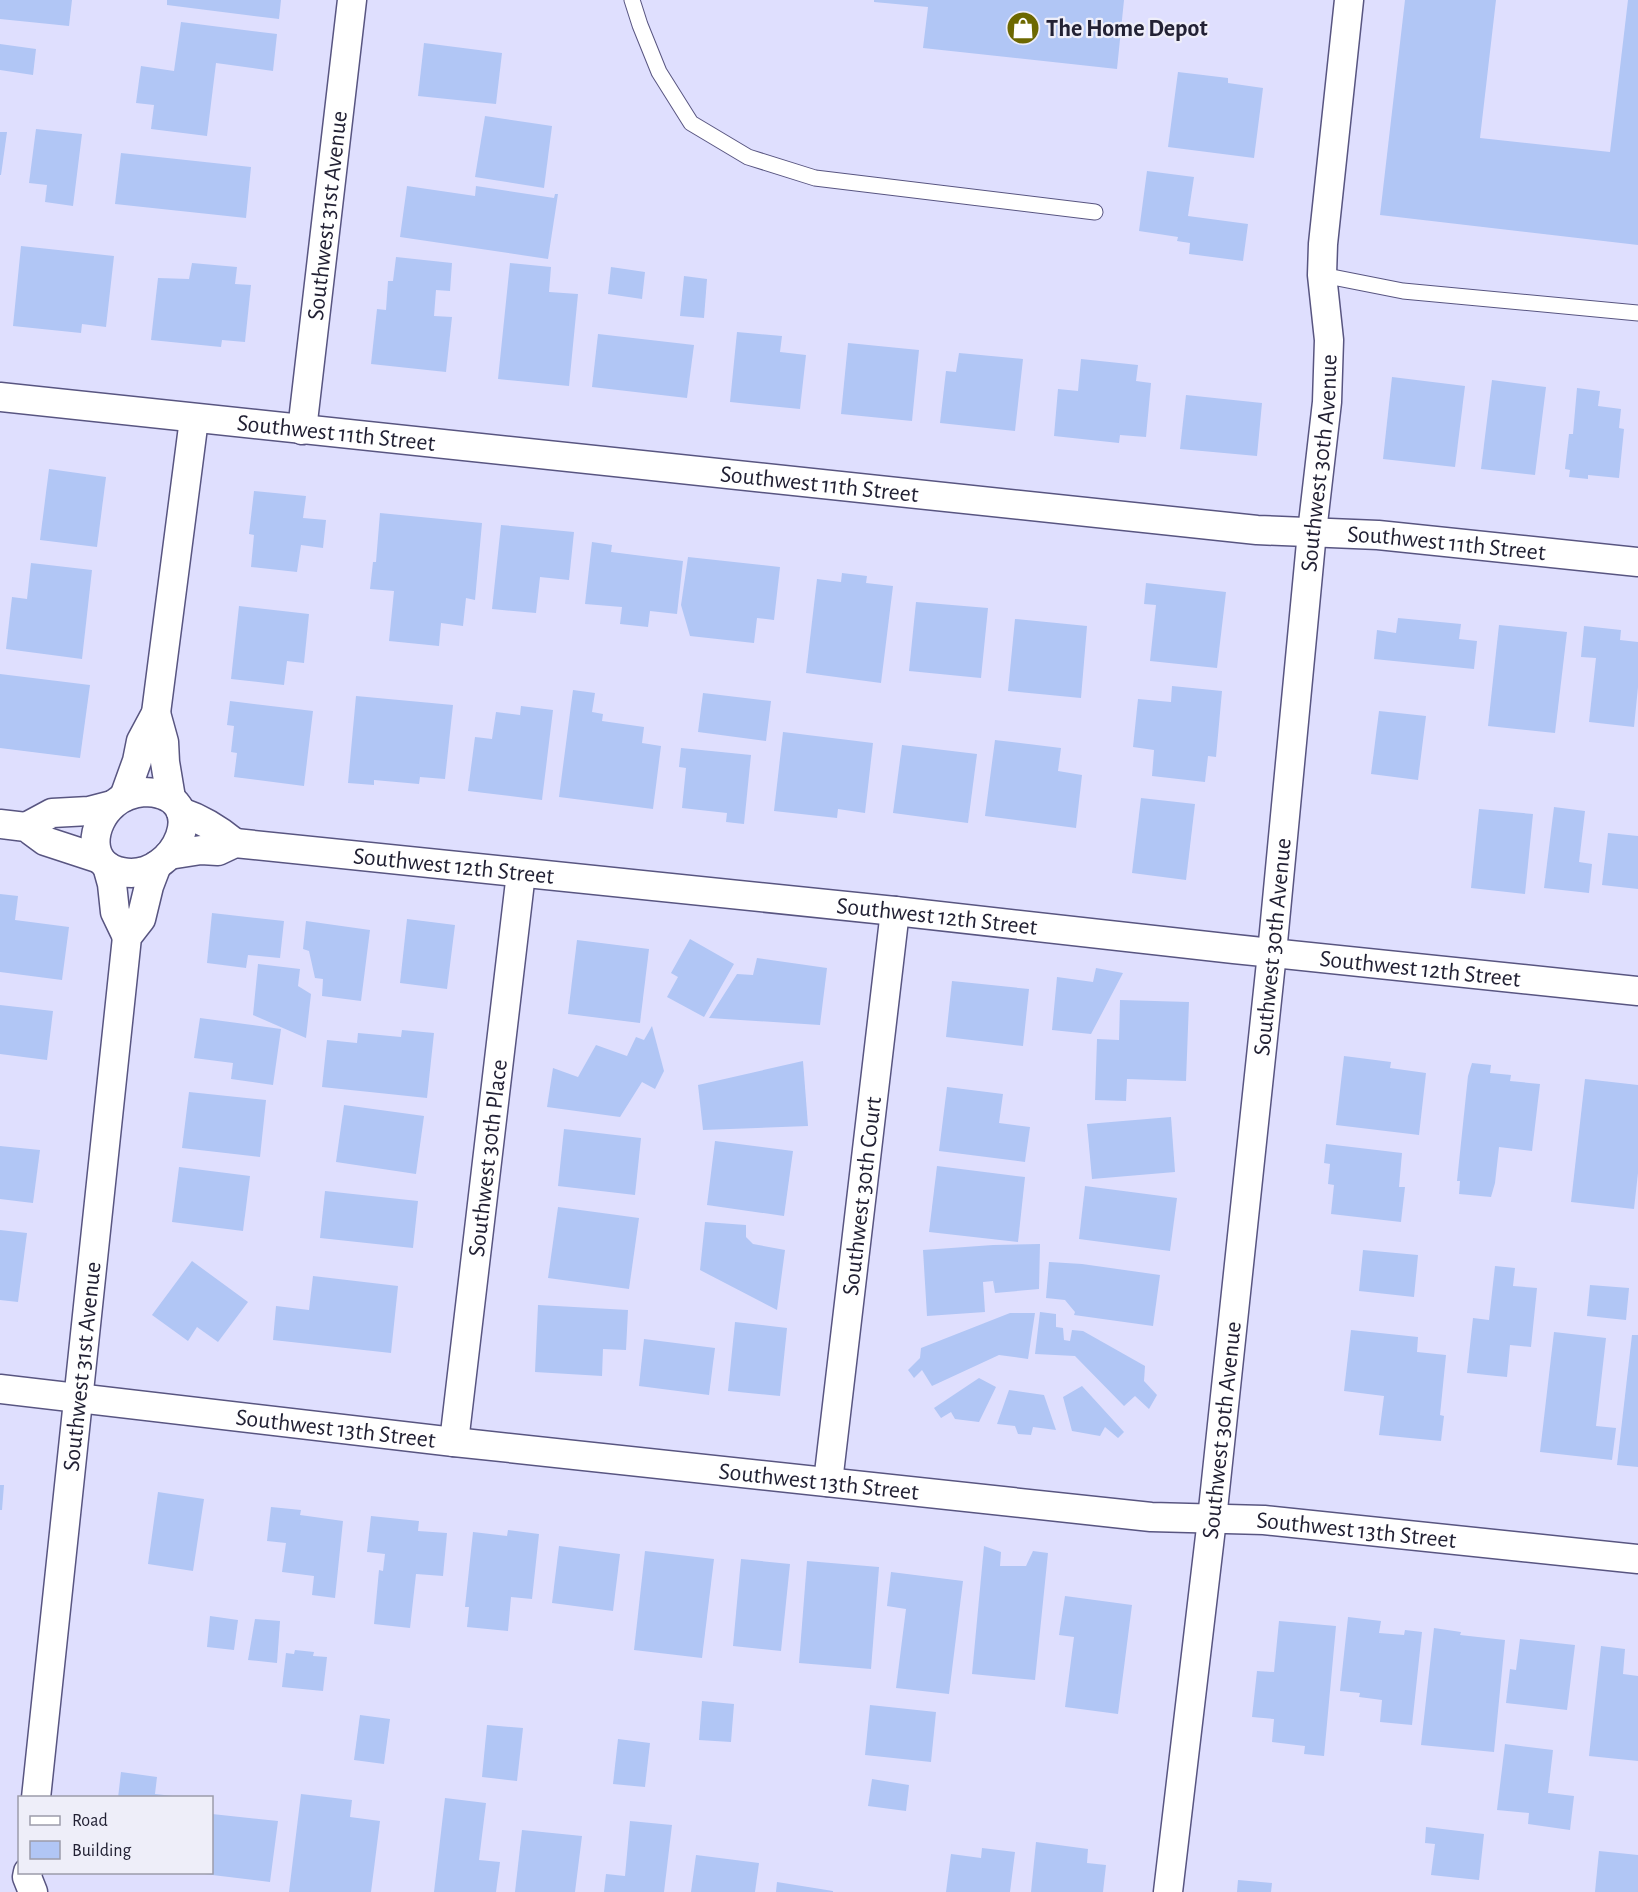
<svg xmlns="http://www.w3.org/2000/svg" width="1638" height="1892" viewBox="0 0 1638 1892" font-family="'Alegreya Sans',sans-serif">
	<rect width="100%" height="100%" fill="#dfdffe"/>
	<g fill="#b1c6f5">
		<path d="M0 0H72L69 26 0 19Z"/>
		<path d="M167 0H281L279 19 167 5Z"/>
		<path d="M874 0H1124L1117 69 923 48 928 7 874 2Z"/>
		<path d="M1405 0H1496L1480 138 1610 152 1628 0H1638V245L1380 215Z"/>
		<path d="M181 22 277 34 273 71 216 63 207 136 151 129 154 105 136 103 141 66 174 71Z"/>
		<path d="M424 43 502 53 496 104 418 96Z"/>
		<path d="M0 44 36 49 33 75 0 70Z"/>
		<path d="M1178 72 1228 78V83L1263 88 1254 158 1168 147Z"/>
		<path d="M485 116 552 126 544 188 475 177Z"/>
		<path d="M36 129 82 134 73 206 45 202 47 185 29 183Z"/>
		<path d="M0 132H7L1 175H0Z"/>
		<path d="M121 153 251 167 246 218 115 204Z"/>
		<path d="M1147 171 1194 177 1188 216 1248 224 1243 261 1189 254 1190 243 1177 241 1178 237 1139 231Z"/>
		<path d="M407 186 475 196 476 186 554 198 555 194H558L548 259 400 237Z"/>
		<path d="M21 246 114 256 106 327 82 324 81 333 13 326Z"/>
		<path d="M396 257 452 263 450 291 436 290 434 316 452 317 446 372 371 364 377 309 386 310 388 281H393Z"/>
		<path d="M192 263 237 267 235 284 251 285 245 342 222 340 221 347 151 340 158 278 189 279Z"/>
		<path d="M510 263 551 267 549 292 578 294 569 386 498 379Z"/>
		<path d="M611 267 645 272 642 299 608 294Z"/>
		<path d="M684 276 707 279 704 318 680 316Z"/>
		<path d="M737 332 782 336 780 352 806 355 800 409 730 402Z"/>
		<path d="M598 334 694 345 687 398 592 387Z"/>
		<path d="M848 343 919 350 912 421 841 414Z"/>
		<path d="M959 353 1023 359 1015 431 940 423 946 371 956 372Z"/>
		<path d="M1081 359 1138 365 1136 381 1151 383 1146 437 1120 435 1119 443 1054 436 1058 389 1078 391Z"/>
		<path d="M1392 377 1465 386 1455 467 1383 459Z"/>
		<path d="M1492 380 1546 387 1535 475 1481 469Z"/>
		<path d="M1577 388 1600 391 1598 406 1621 409 1619 428 1624 429 1619 478 1588 475V479L1569 477 1570 470 1565 469 1569 434H1573Z"/>
		<path d="M1186 395 1262 403 1257 456 1180 449Z"/>
		<path d="M49 469 106 477 97 547 40 540Z"/>
		<path d="M254 491 306 496 303 518 326 520 323 548 301 545 297 572 251 567 254 535 249 534Z"/>
		<path d="M380 513 482 523 475 600 466 598 463 626 441 623 439 646 389 641 394 591 370 589 373 562H376Z"/>
		<path d="M501 525 574 532 569 580 540 577 536 613 492 609Z"/>
		<path d="M592 542 612 545 611 552 683 561 677 614 650 611 648 627 620 624 622 607 585 604Z"/>
		<path d="M688 557 780 567 774 620 757 618 754 643 690 636 681 605Z"/>
		<path d="M31 563 92 570 82 659 6 649 12 597 27 599Z"/>
		<path d="M842 573 867 576 866 583 893 586 881 683 806 673 817 579 841 582Z"/>
		<path d="M1146 583 1226 592 1217 668 1150 661 1156 605 1144 604Z"/>
		<path d="M916 602 988 608 981 678 909 671Z"/>
		<path d="M239 606 309 614 304 663 287 661 284 685 231 679Z"/>
		<path d="M1398 618 1461 624 1459 639 1477 641 1474 669 1374 659 1377 630 1396 633Z"/>
		<path d="M1015 619 1087 626 1081 698 1008 691Z"/>
		<path d="M1499 625 1567 632 1555 733 1488 726Z"/>
		<path d="M1584 626 1621 630 1620 640 1638 642V687L1634 727 1589 722 1596 658 1581 657Z"/>
		<path d="M0 674 90 685 80 758 0 748Z"/>
		<path d="M1172 686 1222 691 1216 757 1208 756 1205 782 1152 776 1154 750 1133 747 1138 699 1171 702Z"/>
		<path d="M573 690 595 693 592 712 603 714 602 721 644 727 642 743 661 746 653 809 559 797Z"/>
		<path d="M703 693 771 701 766 741 698 732Z"/>
		<path d="M356 696 453 705 445 779 420 777 419 784 374 780V785L348 783Z"/>
		<path d="M230 701 313 711 304 786 234 777 237 753 231 752 234 726 227 725Z"/>
		<path d="M521 706 553 710 542 800 468 791 475 737 492 739 496 712 520 715Z"/>
		<path d="M1379 711 1426 716 1418 780 1371 774Z"/>
		<path d="M783 732 873 743 865 813 838 809 837 818 774 811Z"/>
		<path d="M995 740 1061 748 1058 771 1082 775 1076 828 985 816Z"/>
		<path d="M902 745 977 754 968 823 893 813Z"/>
		<path d="M681 748 751 755 744 824 726 822 727 813 682 808 686 768 679 767Z"/>
		<path d="M1141 798 1195 804 1186 880 1132 873Z"/>
		<path d="M1554 807 1585 811 1579 862 1592 864 1589 893 1544 888Z"/>
		<path d="M1479 809 1533 814 1525 894 1471 888Z"/>
		<path d="M1608 833 1638 836V889L1602 885Z"/>
		<path d="M0 894 18 896 15 920 69 927 62 980 0 972Z"/>
		<path d="M212 913 284 921 280 958 248 955 246 968 207 963Z"/>
		<path d="M407 919 455 925 447 989 400 983Z"/>
		<path d="M306 921 370 930 361 1001 322 996 323 979 315 978 309 951 303 949Z"/>
		<path d="M690 939 734 964 704 1017 667 997 678 977 671 973Z"/>
		<path d="M577 940 649 949 640 1023 568 1014Z"/>
		<path d="M757 958 827 968 820 1025 709 1018 737 974 753 975Z"/>
		<path d="M258 964 300 969 298 986 311 994 306 1038 253 1015Z"/>
		<path d="M1096 968 1123 973 1091 1034 1052 1030 1057 977 1093 982Z"/>
		<path d="M952 981 1029 989 1023 1046 946 1037Z"/>
		<path d="M1120 1000 1189 1002 1186 1081 1127 1079 1126 1101 1095 1100 1097 1039 1119 1040Z"/>
		<path d="M0 1005 53 1011 47 1060 0 1054Z"/>
		<path d="M200 1018 281 1029 273 1085 231 1079 233 1063 194 1058Z"/>
		<path d="M652 1026 664 1071 655 1089 642 1082 620 1117 547 1107 553 1068 578 1077 596 1045 627 1056 636 1037 644 1040Z"/>
		<path d="M402 1030 434 1033 427 1098 322 1087 327 1040 357 1043 358 1033 401 1037Z"/>
		<path d="M1344 1056 1391 1062 1390 1068 1426 1073 1419 1135 1336 1125Z"/>
		<path d="M803 1061 808 1126 703 1130 698 1085Z"/>
		<path d="M1472 1063 1491 1065 1490 1073 1511 1075 1510 1081 1540 1084 1532 1151 1499 1147 1495 1183 1491 1197 1459 1194 1460 1181H1457L1468 1076Z"/>
		<path d="M1585 1079 1638 1085V1173L1634 1209 1571 1202Z"/>
		<path d="M947 1087 1003 1094 999 1123 1030 1127 1025 1162 939 1151Z"/>
		<path d="M189 1092 266 1100 260 1157 182 1148Z"/>
		<path d="M344 1105 424 1116 416 1174 336 1162Z"/>
		<path d="M1171 1117 1175 1172 1092 1179 1087 1124Z"/>
		<path d="M564 1129 641 1138 635 1195 558 1186Z"/>
		<path d="M715 1141 793 1151 784 1216 707 1205Z"/>
		<path d="M1326 1144 1402 1153 1399 1187H1405L1401 1222 1331 1214 1334 1185 1328 1184 1330 1164 1324 1163Z"/>
		<path d="M0 1146 40 1150 33 1203 0 1199Z"/>
		<path d="M937 1166 1025 1177 1018 1242 929 1232Z"/>
		<path d="M179 1167 250 1176 243 1231 172 1222Z"/>
		<path d="M1085 1186 1177 1198 1170 1251 1079 1239Z"/>
		<path d="M325 1191 418 1201 413 1248 320 1238Z"/>
		<path d="M558 1207 639 1218 629 1289 548 1278Z"/>
		<path d="M705 1222 746 1225V1237L753 1244 785 1250 777 1310 700 1270Z"/>
		<path d="M0 1230 27 1233 18 1302 0 1300Z"/>
		<path d="M1040 1244 1039 1289 995 1293 993 1281 983 1282 985 1312 927 1316 923 1250 993 1245Z"/>
		<path d="M1363 1250 1418 1255 1414 1297 1359 1291Z"/>
		<path d="M192 1261 248 1302 218 1342 197 1327 188 1341 152 1315Z"/>
		<path d="M1049 1262 1082 1264 1160 1275 1153 1326 1074 1315 1075 1312 1065 1300 1046 1298Z"/>
		<path d="M1495 1266 1515 1268 1513 1286 1537 1288 1531 1347 1510 1345 1507 1377 1467 1373 1473 1318 1489 1320Z"/>
		<path d="M313 1276 398 1286 391 1353 273 1340 276 1306 309 1310Z"/>
		<path d="M1590 1285 1629 1288 1626 1320 1587 1316Z"/>
		<path d="M538 1305 628 1310 626 1350 603 1349 602 1376 535 1372Z"/>
		<path d="M1040 1312 1056 1314V1327L1063 1328 1064 1340 1070 1341 1072 1330 1083 1331 1145 1366 1144 1381 1157 1395 1149 1409 1135 1396 1124 1406 1075 1356 1035 1354Z"/>
		<path d="M1010 1313H1035L1028 1359 999 1355 932 1386 922 1370 914 1378 908 1370 920 1358 921 1348Z"/>
		<path d="M735 1322 787 1328 780 1396 728 1391Z"/>
		<path d="M1351 1330 1418 1337 1417 1352 1446 1355 1440 1415 1444 1416 1441 1441 1379 1435 1384 1396 1344 1391Z"/>
		<path d="M1554 1332 1606 1338 1596 1426 1616 1428 1612 1460 1540 1452Z"/>
		<path d="M1632 1335H1638V1467L1617 1465Z"/>
		<path d="M644 1339 715 1348 709 1395 639 1386Z"/>
		<path d="M979 1378 996 1387 979 1422 955 1419 951 1412 941 1418 934 1408Z"/>
		<path d="M1082 1386 1124 1432 1118 1438 1105 1427 1100 1436 1072 1431 1063 1397Z"/>
		<path d="M1009 1390 1044 1395 1056 1430 1033 1427 1031 1435 1018 1434 1015 1426 997 1424Z"/>
		<path d="M0 1485H4L2 1510H0Z"/>
		<path d="M158 1492 204 1499 193 1571 148 1564Z"/>
		<path d="M271 1507 301 1510 300 1515 343 1521 335 1598 312 1595 314 1576 282 1572 286 1543 267 1541Z"/>
		<path d="M371 1516 419 1521 418 1531 447 1533 443 1576 416 1574 410 1628 374 1624 379 1570 383 1571 385 1554 367 1552Z"/>
		<path d="M508 1530 539 1534 532 1599 511 1597 508 1631 467 1627 469 1607H465L473 1532 507 1536Z"/>
		<path d="M559 1546 620 1554 613 1611 552 1603Z"/>
		<path d="M984 1546 1001 1552 1000 1566H1026L1033 1551 1048 1553 1035 1680 972 1674Z"/>
		<path d="M645 1551 714 1559 702 1658 634 1650Z"/>
		<path d="M741 1559 790 1564 781 1651 733 1646Z"/>
		<path d="M807 1561 879 1567 871 1669 799 1663Z"/>
		<path d="M891 1572 963 1581 949 1694 896 1688 906 1609 887 1606Z"/>
		<path d="M1065 1596 1132 1605 1118 1714 1065 1707 1074 1637 1059 1635Z"/>
		<path d="M210 1616 238 1620 234 1650 207 1647Z"/>
		<path d="M1348 1617 1381 1621 1379 1633 1404 1635 1405 1630 1422 1632 1412 1725 1380 1722 1382 1700 1359 1697 1360 1693 1340 1691Z"/>
		<path d="M255 1619 280 1621 277 1663 248 1660Z"/>
		<path d="M1279 1621 1336 1626 1324 1756 1304 1754 1305 1746 1272 1742 1274 1719 1252 1717 1257 1671 1274 1672Z"/>
		<path d="M1434 1628 1461 1632 1460 1635 1505 1640 1494 1752 1421 1745Z"/>
		<path d="M1520 1639 1575 1645 1567 1710 1506 1703 1510 1669 1516 1670Z"/>
		<path d="M1601 1646 1625 1649 1623 1674 1638 1676V1761L1589 1756Z"/>
		<path d="M295 1650 314 1652 313 1656 327 1657 323 1691 282 1687 286 1653 294 1654Z"/>
		<path d="M702 1701 734 1704 731 1742 699 1740Z"/>
		<path d="M870 1705 936 1712 931 1762 865 1755Z"/>
		<path d="M360 1715 390 1719 384 1764 354 1760Z"/>
		<path d="M487 1725 523 1728 517 1781 482 1777Z"/>
		<path d="M618 1739 650 1743 645 1787 613 1784Z"/>
		<path d="M1505 1744 1553 1750 1548 1793 1574 1796 1570 1830 1528 1824 1529 1813 1497 1810Z"/>
		<path d="M121 1772 157 1777 155 1794 173 1796 172 1798H118Z"/>
		<path d="M872 1779 909 1785 906 1811 868 1806Z"/>
		<path d="M301 1794 352 1800 350 1817 380 1821 371 1892H289Z"/>
		<path d="M445 1798 486 1803 479 1860 500 1862 496 1892H434Z"/>
		<path d="M212 1814 278 1821 270 1882 204 1874V1872H212Z"/>
		<path d="M630 1821 672 1825 664 1892H604L606 1874 625 1876Z"/>
		<path d="M1426 1827 1484 1834 1479 1880 1431 1875 1435 1844 1425 1843Z"/>
		<path d="M522 1830 582 1836 575 1892H515Z"/>
		<path d="M1036 1842 1088 1849 1087 1863 1106 1865 1103 1892H1031Z"/>
		<path d="M982 1848 1015 1852 1010 1892H946L951 1854 981 1858Z"/>
		<path d="M1599 1851 1638 1855V1892H1595Z"/>
		<path d="M696 1855 759 1863 755 1892H691Z"/>
		<path d="M1238 1880 1272 1883 1271 1892H1237Z"/>
		<path d="M777 1882 833 1891V1892H776Z"/>
	</g>
	<g fill="none" stroke-linecap="round" stroke-linejoin="round">
		<g stroke="#585581" stroke-width="17">
			<g id="service">
				<path d="M632 0 640 25 659 72 691 123 748 157 815 178 1095 212"/>
				<path d="M1322 275 1403 291 1638 313"/>
			</g>
		</g>
		<g stroke="#585581" stroke-width="31">
			<g id="minor">
				<path id="s1" d="M0 397 1257 530 1378 535 1638 562"/>
				<path id="s2" d="M302 430 352 0"/>
				<path d="M156 713 164 742 165 762 171 798"/>
				<path d="M144 792C215 793 176 883 122 872 85 865 91 823 114 804 123 796 133 793 144 792Z"/>
				<path d="M124 797 137 761 141 741 156 713 194 419"/>
				<path d="M181 812C202 819 218 829 235 843"/>
				<path d="M0 824 26 827 45 841 100 859"/>
				<path d="M26 827 52 813 89 811 112 805"/>
				<path id="s3" d="M169 855 201 850 218 851 235 843 895 911 1234 949 1638 991"/>
				<path d="M107 866 112 884 115 912 127 937"/>
				<path id="s4" d="M0 1389 454 1442 1151 1517 1264 1520 1638 1559"/>
				<path id="s5" d="M454 1442 521 873"/>
				<path id="s6" d="M828 1482 895 911"/>
				<path id="s7" d="M36 1798 127 937 141 919 149 886 157 865"/>
				<path d="M28 1872 27 1877 33 1892"/>
				<path id="s8" d="M1168 1892 1212 1519 1272 953 1312 532 1327 402 1329 340 1322 275 1323 244 1349 0"/>
			</g>
		</g>
		<use href="#service" stroke="#fff" stroke-width="15"/>
		<use href="#minor" stroke="#fff" stroke-width="28"/>
	</g>
	<defs>
		<g id="shop-disc" transform="scale(1.725)"><circle r="9.5" fill="#6d6800" stroke="#eeeef9"/><path d="M-5-2.5h2.3a2.7 3.5 0 0 1 5.4 0H5L5.5 6h-11ZM-1.5-2.5h3a1.5 2.3 0 0 0-3 0Z" fill="#fff"/></g>
	</defs>
	<g fill-rule="evenodd">
		<use href="#shop-disc" x="1023" y="28"/>
	</g>
	<g text-anchor="middle" stroke-width="4.5" stroke-linejoin="round" paint-order="stroke">
		<g font-size="24" font-weight="bold" fill="#222134" stroke="#eeeef9" text-anchor="start">
			<text x="1046" y="36">The Home Depot</text>
		</g>
		<g font-size="24" fill="#222134" stroke="#eeeef9">
			<text dy="8" stroke="none"><textPath href="#s2" startOffset="216">Southwest 31st Avenue</textPath></text>
			<text dy="8" stroke="none"><textPath href="#s1" startOffset="338">Southwest 11th Street</textPath></text>
			<text dy="8" stroke="none"><textPath href="#s8" startOffset="1437">Southwest 30th Avenue</textPath></text>
			<text dy="8" stroke="none"><textPath href="#s1" startOffset="824">Southwest 11th Street</textPath></text>
			<text dy="8" stroke="none"><textPath href="#s1" startOffset="1454">Southwest 11th Street</textPath></text>
			<text dy="8" stroke="none"><textPath href="#s3" startOffset="288">Southwest 12th Street</textPath></text>
			<text dy="8" stroke="none"><textPath href="#s3" startOffset="774">Southwest 12th Street</textPath></text>
			<text dy="8" stroke="none"><textPath href="#s8" startOffset="951">Southwest 30th Avenue</textPath></text>
			<text dy="8" stroke="none"><textPath href="#s3" startOffset="1260">Southwest 12th Street</textPath></text>
			<text dy="8" stroke="none"><textPath href="#s5" startOffset="286">Southwest 30th Place</textPath></text>
			<text dy="8" stroke="none"><textPath href="#s6" startOffset="288">Southwest 30th Court</textPath></text>
			<text dy="8" stroke="none"><textPath href="#s7" startOffset="434">Southwest 31st Avenue</textPath></text>
			<text dy="8" stroke="none"><textPath href="#s4" startOffset="338">Southwest 13th Street</textPath></text>
			<text dy="8" stroke="none"><textPath href="#s8" startOffset="465">Southwest 30th Avenue</textPath></text>
			<text dy="8" stroke="none"><textPath href="#s4" startOffset="824">Southwest 13th Street</textPath></text>
			<text dy="8" stroke="none"><textPath href="#s4" startOffset="1364">Southwest 13th Street</textPath></text>
		</g>
	</g>
	<rect x="18" y="1796" width="195" height="78" fill="#eeeef9" stroke="#9c9caa" stroke-width="1.5"/>
	<rect x="30" y="1816" width="30" height="9" fill="#ffffff" stroke="#9c9caa" stroke-width="1.5"/>
	<text x="72" y="1826" font-size="18" fill="#222134">Road</text>
	<rect x="30" y="1841" width="30" height="18" fill="#b1c6f5" stroke="#9c9caa" stroke-width="1.5"/>
	<text x="72" y="1856" font-size="18" fill="#222134">Building</text>
</svg>
